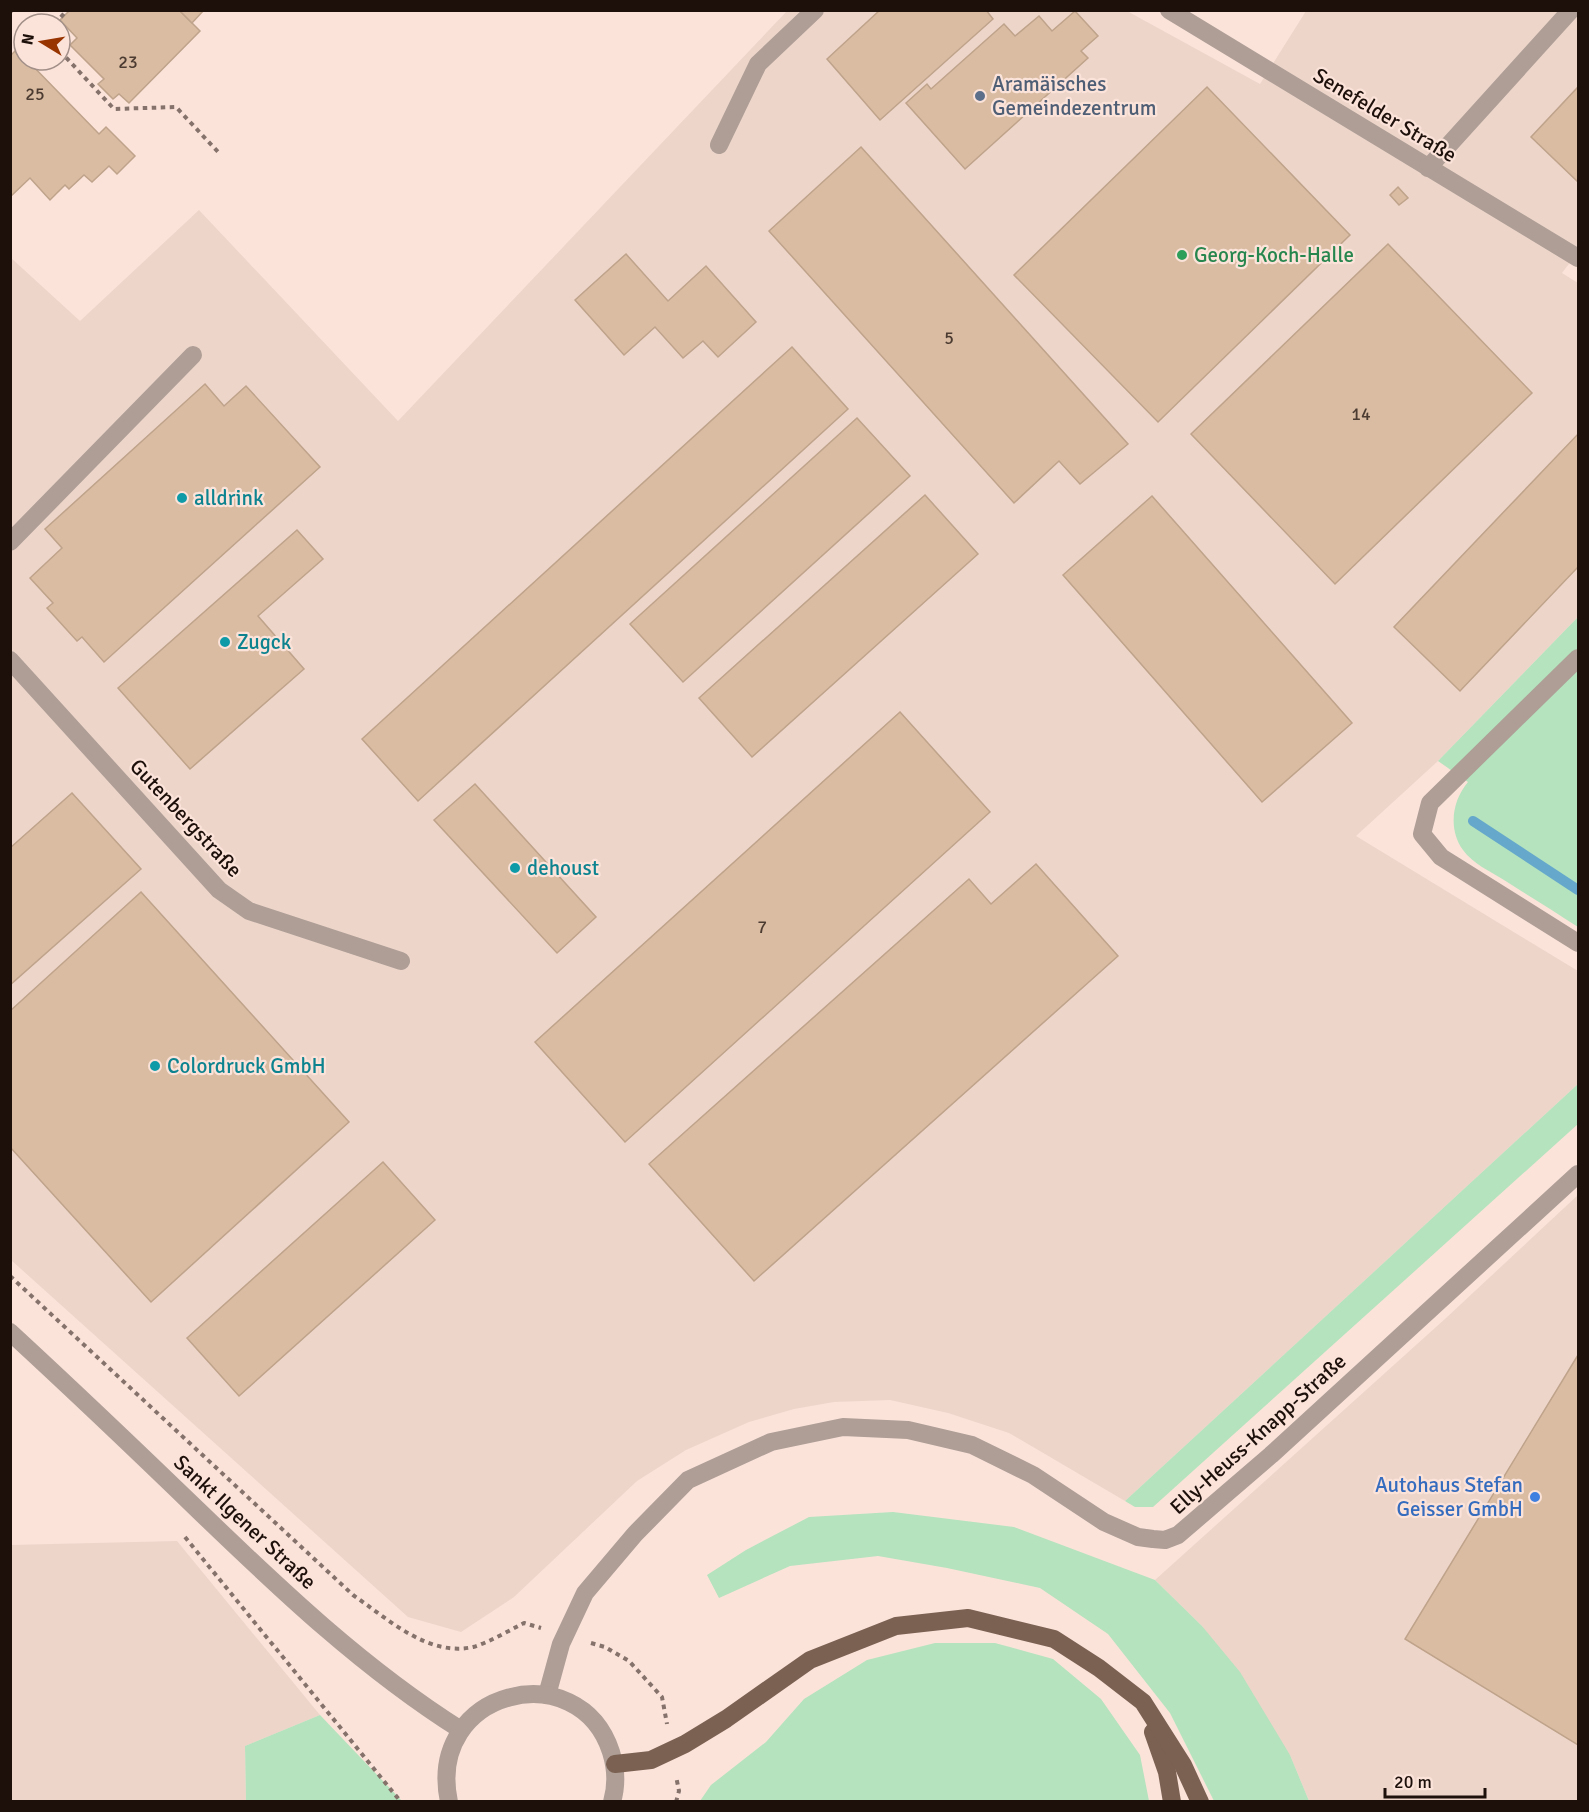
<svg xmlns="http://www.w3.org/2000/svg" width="1589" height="1812" viewBox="0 0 1589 1812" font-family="Signika,sans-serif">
	<rect width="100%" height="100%" fill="#fbe3da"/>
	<g fill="#edd5ca">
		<path d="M787 11H1127L1260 84 1306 11H1578V252L1562 273 1578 283V617L1438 761 1356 836 1578 971V1084L1125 1501 1009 1433 948 1413 890 1400 834 1402 794 1409 749 1422 686 1450 637 1481 514 1597 461 1632 408 1617 11 1260 10 257 80 321 199 210 398 421Z"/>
		<path d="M1578 1195V1801H1309L1290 1755 1202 1626 1155 1580 1446 1318Z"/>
		<path d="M177 1541 320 1715 245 1746 246 1801H11L10 1545Z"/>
	</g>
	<g fill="#b4e3be">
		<path d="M1578 617V927C1554 911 1529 896 1504 880 1490 871 1473 864 1463 850 1448 829 1452 801 1468 782L1438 761Z"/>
		<path d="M1578 1084V1124L1153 1507H1135L1125 1501Z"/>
		<path d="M893 1512 1014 1527 1155 1580 1202 1626 1240 1672 1290 1755 1309 1801H1214L1170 1713 1108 1634 1040 1588 947 1568 878 1556 790 1566 719 1598 707 1575 746 1550 809 1517Z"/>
		<path d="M935 1643H995L1053 1659 1101 1699 1140 1755 1149 1801H700L711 1785 766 1742 804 1699 867 1660Z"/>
		<path d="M320 1715 402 1801H246L245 1746Z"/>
	</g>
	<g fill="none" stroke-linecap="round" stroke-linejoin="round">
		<path stroke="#65a8cb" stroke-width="10" d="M1473 821 1578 890"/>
	</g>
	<g fill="#d9bca2" stroke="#bfa38a" stroke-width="1.5">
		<path d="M70 10H179L200 31 129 103 119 94 113 99 98 84 104 79 70 45 77 38 60 20Z"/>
		<path d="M179 10H204L192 23Z"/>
		<path d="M880 10H986L993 19 880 120 827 59Z"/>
		<path d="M1075 11 1098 36 1081 51 1088 58 965 169 906 103 927 84 931 89 1004 24 1015 36 1039 16 1052 31Z"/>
		<path d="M17 49 24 57V60H27L99 134 106 127 135 156 117 174 109 166 92 182 84 175 69 189 65 185 50 200 30 178 10 197V56Z"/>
		<path d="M1207 87 1350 235 1158 422 1014 275Z"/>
		<path d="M1578 87V182L1531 137Z"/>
		<path d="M861 147 1128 444 1080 484 1059 461 1014 503 769 231Z"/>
		<path d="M1398 187 1408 198 1399 205 1390 195Z"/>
		<path d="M1388 244 1532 393 1335 584 1191 434Z"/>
		<path d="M626 254 668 301 706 266 756 322 718 357 703 341 683 358 655 327 624 355 575 300Z"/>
		<path d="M792 347 848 409 418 801 362 739Z"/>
		<path d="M205 384 224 406 246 386 320 467 104 662 82 637 77 641 47 608 53 603 30 578 62 548 45 529Z"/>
		<path d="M857 418 910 476 683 682 630 624Z"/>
		<path d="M1578 434V567L1460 691 1394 627Z"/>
		<path d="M925 495 978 554 752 757 699 698Z"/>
		<path d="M1152 496 1352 723 1262 802 1063 575Z"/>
		<path d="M297 530 323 559 258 616 304 669 190 769 118 688Z"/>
		<path d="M900 712 990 812 625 1142 535 1042Z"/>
		<path d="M475 784 596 917 557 953 434 820Z"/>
		<path d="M72 793 141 869 10 985V848Z"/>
		<path d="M1036 864 1118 956 754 1281 649 1164 969 879 991 904Z"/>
		<path d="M141 892 349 1122 151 1302 10 1147V1011Z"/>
		<path d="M383 1162 435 1220 239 1396 187 1338Z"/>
		<path d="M1578 1355V1745L1405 1639Z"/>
	</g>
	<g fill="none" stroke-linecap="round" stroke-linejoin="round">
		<g stroke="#84726b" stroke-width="4" stroke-dasharray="4.5 4.5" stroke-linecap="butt">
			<path d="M10 12 12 10"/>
			<path d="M55 24 67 10"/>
			<path d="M60 51 114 109 176 107 219 153"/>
			<path d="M10 1276 353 1595C388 1619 428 1657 473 1647 490 1642 508 1631 524 1623L541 1628"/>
			<path d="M185 1537 401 1802"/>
			<path d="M591 1643 605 1647 629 1661 662 1697 667 1724"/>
			<path d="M676 1802 679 1791 676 1776"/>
		</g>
		<g stroke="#ae9e96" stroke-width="18">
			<path d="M1169 10 1578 258"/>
			<path d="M719 145 758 64 815 10"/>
			<path d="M1428 168 1571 10"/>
			<path d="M10 542 193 355"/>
			<path d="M1578 658 1430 803 1422 834 1441 857 1578 943"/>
			<path d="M10 660 219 890 249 911 401 961"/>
			<path d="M10 1332C74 1391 137 1451 199 1511 281 1590 364 1669 461 1730"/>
			<path d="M547 1695 561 1644 585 1593 635 1534 688 1480 771 1442 843 1427 908 1430 972 1445 1033 1475 1104 1522 1138 1537 1153 1539 1165 1540 1178 1535 1271 1455 1578 1174"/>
			<path d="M449 1802C425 1689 579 1653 611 1752 616 1768 617 1785 612 1802"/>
		</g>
		<g stroke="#7b6152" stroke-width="18">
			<path d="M1153 1732 1167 1772 1172 1802"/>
			<path d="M615 1764 651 1760 685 1744 726 1719 810 1660 896 1626 968 1618 1054 1639 1099 1668 1143 1702 1183 1765 1200 1802"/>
		</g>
	</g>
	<circle fill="#5c6f8a" stroke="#fbe3da" stroke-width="2" cx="980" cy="96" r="6"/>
	<circle fill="#2e9e5b" stroke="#fbe3da" stroke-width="2" cx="1182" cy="255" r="6"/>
	<g fill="#0f9aa8" stroke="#fbe3da" stroke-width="2">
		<circle cx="182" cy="498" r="6"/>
		<circle cx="225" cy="642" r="6"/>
		<circle cx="515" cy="868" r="6"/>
		<circle cx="155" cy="1066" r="6"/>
	</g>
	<circle fill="#3f7fe0" stroke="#fbe3da" stroke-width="2" cx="1535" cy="1497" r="6"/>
	<g text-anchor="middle" stroke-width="4.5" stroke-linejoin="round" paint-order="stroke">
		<g font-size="18" fill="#4c3b31">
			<text x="128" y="68">23</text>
			<text x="35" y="100">25</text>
			<text x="949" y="344">5</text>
			<text x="1361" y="420">14</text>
			<text x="762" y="933">7</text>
		</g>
		<g font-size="21" fill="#4e5e75" stroke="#fbe3da" text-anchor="start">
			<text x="992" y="91">Aramäisches<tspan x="992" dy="24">Gemeindezentrum</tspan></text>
		</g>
		<g font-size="21" fill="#1d100b" stroke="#fbe3da">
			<text transform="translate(1385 115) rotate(31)" y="7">Senefelder Straße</text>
			<text transform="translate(186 818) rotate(47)" y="7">Gutenbergstraße</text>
			<text transform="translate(1258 1434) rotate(-42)" y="7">Elly-Heuss-Knapp-Straße</text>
			<text transform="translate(245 1522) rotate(43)" y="7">Sankt Ilgener Straße</text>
		</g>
		<g font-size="21" fill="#27864d" stroke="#fbe3da" text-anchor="start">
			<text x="1194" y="262">Georg-Koch-Halle</text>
		</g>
		<g font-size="21" fill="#0d838f" stroke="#fbe3da" text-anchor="start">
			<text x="194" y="505">alldrink</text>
			<text x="237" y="649">Zugck</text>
			<text x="527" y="875">dehoust</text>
			<text x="167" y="1073">Colordruck GmbH</text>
		</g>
		<g font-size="21" fill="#366cbe" stroke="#fbe3da" text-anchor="end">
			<text x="1523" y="1492">Autohaus Stefan<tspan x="1523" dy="24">Geisser GmbH</tspan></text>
		</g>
	</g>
	<rect width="1589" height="1812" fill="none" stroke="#1d100b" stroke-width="24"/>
	<g transform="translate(42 42) rotate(281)"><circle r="28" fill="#fbe3da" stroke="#a28f87" stroke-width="1.5"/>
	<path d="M0-4.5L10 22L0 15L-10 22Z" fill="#983400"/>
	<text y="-9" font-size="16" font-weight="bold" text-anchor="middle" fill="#1d100b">N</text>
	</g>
	<path d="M1385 1788v9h100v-9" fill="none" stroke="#1d100b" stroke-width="3"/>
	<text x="1394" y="1788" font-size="18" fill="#1d100b" stroke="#fbe3da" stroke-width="4.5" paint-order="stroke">20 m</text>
</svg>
